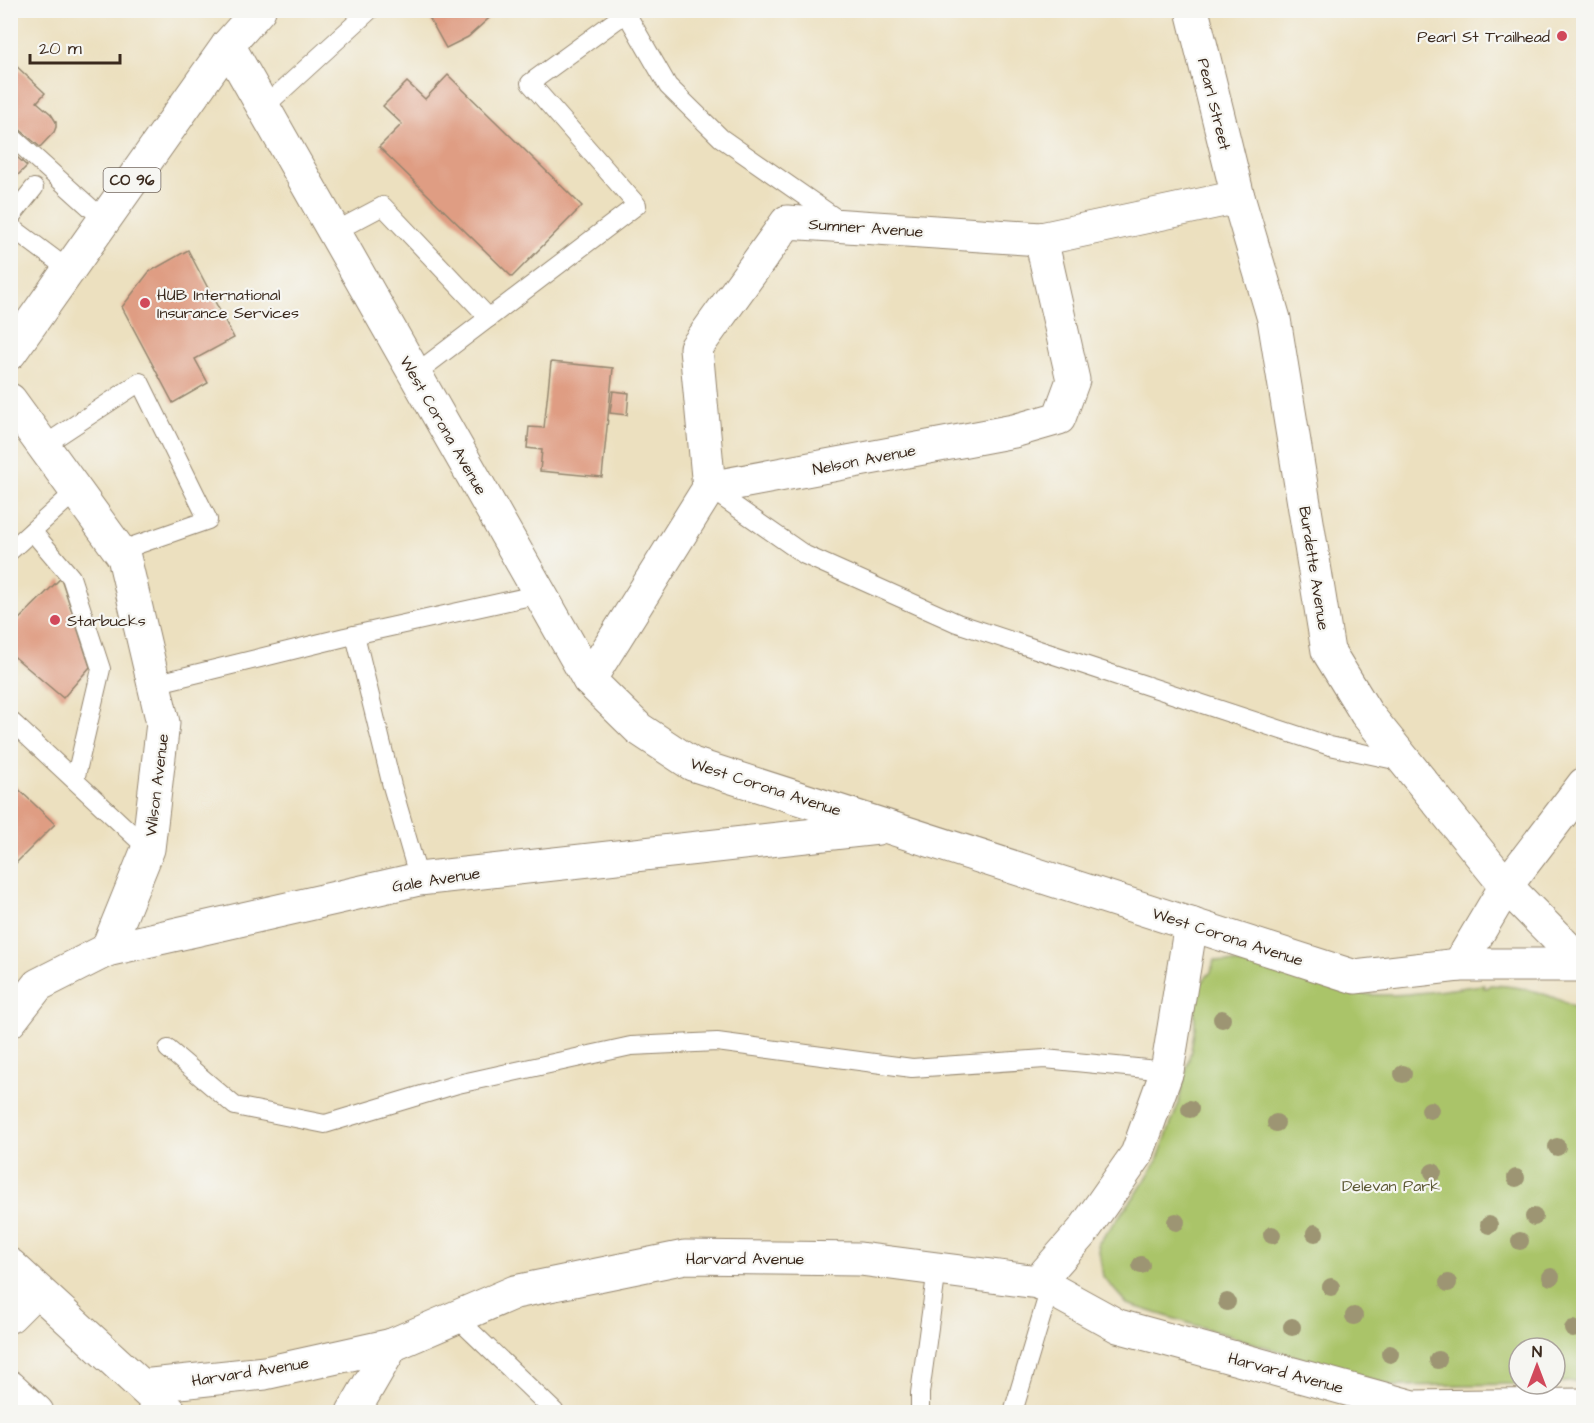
<svg xmlns="http://www.w3.org/2000/svg" width="1594" height="1423" viewBox="0 0 1594 1423" font-family="'Architects Daughter',sans-serif">
	<rect width="100%" height="100%" fill="#f6f6f2"/>
	<filter id="ink" filterUnits="userSpaceOnUse"><feTurbulence type="fractalNoise" baseFrequency=".0167" numOctaves="2"/><feDisplacementMap in="SourceGraphic" scale="12" xChannelSelector="R" yChannelSelector="G"/><feConvolveMatrix kernelMatrix="1 2 1 2 8 2 1 2 1" color-interpolation-filters="sRGB"/></filter>
	<filter id="wash" filterUnits="userSpaceOnUse"><feTurbulence type="fractalNoise" baseFrequency=".008" numOctaves="4" result="noise"/><feDisplacementMap in="SourceGraphic" scale="24" xChannelSelector="R" yChannelSelector="G"/><feGaussianBlur stdDeviation="1.35" result="paint"/><feColorMatrix in="noise" values="0 0 0 0 0 0 0 0 0 0 0 0 0 0 0 0 0 1.4 0 .05"/><feComposite in="paint" operator="in"/></filter>
	<g filter="url(#wash)">
		<rect width="100%" height="100%" fill="#ece0bf"/>
		<path fill="#aac469" stroke="#727744" stroke-width="1.5" d="M1214 960C1225 963 1235 962 1246 965 1285 975 1322 989 1363 994 1400 998 1447 989 1484 985V988H1487L1490 985C1524 986 1555 994 1583 1013V1381L1555 1383V1348H1519V1384L1392 1386 1127 1304 1103 1277 1098 1244 1137 1193 1157 1161 1178 1105 1191 1050 1195 1027 1194 999 1197 987 1211 972Z"/>
		<g id="blocks">
			<g fill="#df9d83">
				<path d="M425 10H498L468 37 446 48Z"/>
				<path d="M12 62 45 93 37 102 51 114 56 122V127L54 132 40 147 10 121Z"/>
				<path d="M448 75 582 206 512 277 379 147 402 124 383 106 407 82 425 99Z"/>
				<path d="M10 151 27 166 10 183Z"/>
				<path d="M188 250 234 338 195 359 208 383 173 403 122 307 149 272Z"/>
				<path d="M551 362 613 368 602 477 540 471 542 450 527 448 529 427 544 428Z"/>
				<path d="M613 391 629 393 627 415 610 413Z"/>
				<path d="M61 578 90 667 63 698 10 653V628Z"/>
				<path d="M10 781 55 824 10 869Z"/>
			</g>
		</g>
	</g>
	<g filter="url(#ink)">
		<use href="#blocks" fill-opacity="0" stroke="#94856e" stroke-width="1.5"/>
		<g fill="none" stroke-linecap="round" stroke-linejoin="round">
			<g stroke="#94856e" stroke-width="20">
				<g id="lane">
					<path d="M263 108 370 10"/>
					<path d="M10 135 104 220"/>
					<path d="M10 218 34 188"/>
					<path d="M10 226 69 270"/>
					<path d="M334 232 383 206 489 318"/>
					<path d="M415 374 637 205 530 83 626 13 668 86 721 138 840 221"/>
					<path d="M43 446 140 382 208 520 119 551"/>
					<path d="M709 488 805 555 957 623 1330 746 1404 762"/>
					<path d="M32 531 71 577 101 669 75 780"/>
					<path d="M10 551 76 491"/>
					<path d="M355 635 392 786 419 879"/>
					<path d="M154 684 345 637 540 594"/>
					<path d="M10 720 148 849"/>
					<path d="M168 1049 235 1106 325 1124 458 1084 631 1046 717 1042 912 1068 1045 1059 1167 1071"/>
					<path d="M456 1317 555 1412"/>
					<path d="M920 1412V1393L937 1269"/>
					<path d="M1013 1412 1050 1288"/>
				</g>
			</g>
			<g stroke="#94856e" stroke-width="35">
				<g id="street">
					<path d="M1192 10 1238 197 1274 319 1328 651 1366 713 1506 886 1584 965"/>
					<path d="M228 45 589 680 639 729 692 764 1355 977 1459 965 1506 886 1584 784"/>
					<path d="M10 400 124 557 163 723 148 849 107 950"/>
					<path d="M709 488 696 348 787 222 1041 239 1238 197"/>
					<path d="M589 680 709 488 1014 431 1059 418 1073 380 1041 239"/>
					<path d="M1459 965H1584"/>
					<path d="M10 1021 38 985 107 950 419 879 878 828"/>
					<path d="M1038 1282 1083 1231 1137 1154 1167 1071 1191 924"/>
					<path d="M10 1316 36 1290"/>
					<path d="M142 1386 265 1373 392 1345 515 1292 685 1257 860 1259 1038 1282 1118 1326 1413 1407 1584 1405"/>
					<path d="M353 1412 392 1345"/>
				</g>
			</g>
			<g stroke="#94856e" stroke-width="35">
				<g id="secondary">
					<path d="M10 1265 170 1412"/>
					<path d="M10 1387 37 1412"/>
				</g>
			</g>
			<g stroke="#94856e" stroke-width="35">
				<path id="primary" d="M10 353 228 45 259 10"/>
			</g>
			<use href="#lane" stroke="#fff" stroke-width="18"/>
			<use href="#street" stroke="#fff" stroke-width="33"/>
			<use href="#secondary" stroke="#fff" stroke-width="33"/>
			<use href="#primary" stroke="#fff" stroke-width="33"/>
		</g>
		<g fill="#9d9573">
			<circle cx="1222" cy="1019" r="9"/>
			<circle cx="1403" cy="1074" r="9"/>
			<circle cx="1190" cy="1109" r="9"/>
			<circle cx="1430" cy="1110" r="9"/>
			<circle cx="1276" cy="1123" r="9"/>
			<circle cx="1557" cy="1147" r="9"/>
			<circle cx="1433" cy="1172" r="9"/>
			<circle cx="1516" cy="1178" r="9"/>
			<circle cx="1534" cy="1217" r="9"/>
			<circle cx="1176" cy="1222" r="9"/>
			<circle cx="1489" cy="1225" r="9"/>
			<circle cx="1315" cy="1233" r="9"/>
			<circle cx="1272" cy="1235" r="9"/>
			<circle cx="1520" cy="1241" r="9"/>
			<circle cx="1141" cy="1265" r="9"/>
			<circle cx="1551" cy="1277" r="9"/>
			<circle cx="1448" cy="1283" r="9"/>
			<circle cx="1331" cy="1287" r="9"/>
			<circle cx="1227" cy="1302" r="9"/>
			<circle cx="1354" cy="1316" r="9"/>
			<circle cx="1292" cy="1327" r="9"/>
			<circle cx="1573" cy="1329" r="9"/>
			<circle cx="1390" cy="1354" r="9"/>
			<circle cx="1438" cy="1360" r="9"/>
		</g>
	</g>
	<g fill="#d1495b" stroke="#f6f6f2" stroke-width="2">
		<circle cx="1562" cy="36" r="6"/>
		<circle cx="145" cy="303" r="6"/>
		<circle cx="55" cy="620" r="6"/>
	</g>
	<g text-anchor="middle" stroke-width="4.5" stroke-linejoin="round" paint-order="stroke">
		<rect fill="#f6f6f2" stroke="#73675e" stroke-width="1.5" x="103.5" y="168" width="57" height="24" rx="4.5"/>
		<g font-size="15" font-weight="bold" fill="#3b2a1e">
			<text x="132" y="185">CO 96</text>
		</g>
		<g font-size="16" fill="#3b2a1e" stroke="#f6f6f2" text-anchor="start">
			<text x="1550" y="42" text-anchor="end">Pearl St Trailhead</text>
			<text x="157" y="300">HUB International<tspan x="157" dy="18">Insurance Services</tspan></text>
			<text x="67" y="626">Starbucks</text>
		</g>
		<g font-size="16" fill="#3b2a1e" stroke="#f6f6f2">
			<text transform="translate(1215 104) rotate(76)" y="6">Pearl Street</text>
			<text transform="translate(866 227) rotate(4)" y="6">Sumner Avenue</text>
			<text transform="translate(444 425) rotate(60)" y="6">West Corona Avenue</text>
			<text transform="translate(864 459) rotate(-11)" y="6">Nelson Avenue</text>
			<text transform="translate(1315 568) rotate(81)" y="6">Burdette Avenue</text>
			<text transform="translate(156 785) rotate(-83)" y="6">Wilson Avenue</text>
			<text transform="translate(766 786) rotate(18)" y="6">West Corona Avenue</text>
			<text transform="translate(436 879) rotate(-9)" y="6">Gale Avenue</text>
			<text transform="translate(1228 936) rotate(18)" y="6">West Corona Avenue</text>
			<text x="745" y="1264">Harvard Avenue</text>
			<text transform="translate(250 1371) rotate(-9)" y="6">Harvard Avenue</text>
			<text transform="translate(1286 1372) rotate(15)" y="6">Harvard Avenue</text>
		</g>
		<g font-size="16" fill="#5c5834" stroke="#f6f6f2">
			<text x="1391" y="1191">Delevan Park</text>
		</g>
	</g>
	<rect width="1594" height="1423" fill="none" stroke="#f6f6f2" stroke-width="36"/>
	<g transform="translate(1537 1366)"><circle r="28" fill="#f6f6f2" stroke="#aba49d" stroke-width="1.5"/>
	<path d="M0-4.5L10 22L0 15L-10 22Z" fill="#d1495b"/>
	<text y="-9" font-size="16" font-weight="bold" text-anchor="middle" fill="#3b2a1e">N</text>
	</g>
	<path d="M30 54v9h90v-9" fill="none" stroke="#3b2a1e" stroke-width="3"/>
	<text x="39" y="54" font-size="18" fill="#3b2a1e" stroke="#f6f6f2" stroke-width="4.5" paint-order="stroke">20 m</text>
</svg>
